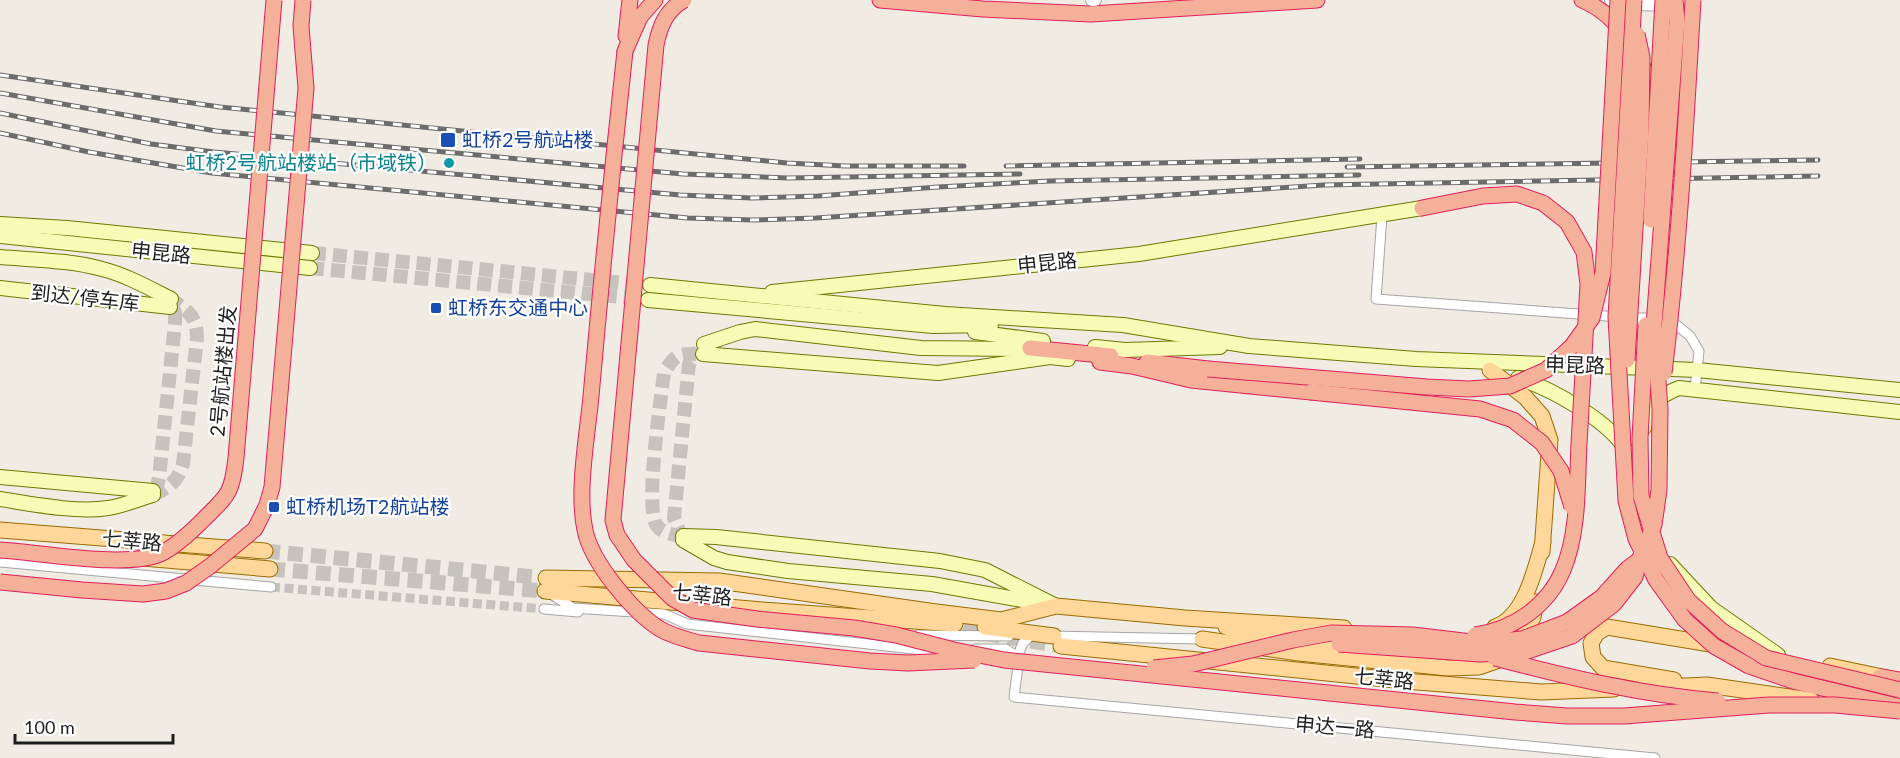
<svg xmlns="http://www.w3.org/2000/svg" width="1900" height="758" viewBox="0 0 1900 758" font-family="Lato,'Noto Sans SC',sans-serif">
	<rect width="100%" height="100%" fill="#f0ece4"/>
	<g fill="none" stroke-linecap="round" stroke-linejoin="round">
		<g stroke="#c6c3bc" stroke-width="9" stroke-dasharray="9 4.5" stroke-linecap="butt">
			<path d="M271 587 544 609"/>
			<path d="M699 621 718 623"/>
		</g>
		<g stroke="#c6c3bc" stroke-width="14" stroke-dasharray="14 7" stroke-linecap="butt">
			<path d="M312 253 645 285"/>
			<path d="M310 268 643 299"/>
			<path d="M154 491 157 486 159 478 175 323V312L170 307"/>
			<path d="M153 495C169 488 178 481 183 464L197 338C197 316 188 311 171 299"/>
			<path d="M683 536C675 535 663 534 657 526 644 509 661 399 664 373 677 351 680 354 703 354"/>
			<path d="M683 540 674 518 689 364 699 350"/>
		</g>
		<g stroke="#c6c3bc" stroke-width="15" stroke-dasharray="15 8" stroke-linecap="butt">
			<path d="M265 551 546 578"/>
			<path d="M270 569 545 591"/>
			<path d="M940 626 1061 646"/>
		</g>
		<g stroke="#a5a5a5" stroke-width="11">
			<g id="minor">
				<path d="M1382 216 1376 299 1633 318H1651L1674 323 1690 336 1699 351 1695 389"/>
				<path d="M0 562 271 587"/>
				<path d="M551 594 573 608 664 614 687 624 940 652"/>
				<path d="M544 609 578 612"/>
				<path d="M918 635 1009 636"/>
				<path d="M1030 636 1023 643 1020 650 1014 697 1655 758"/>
				<path d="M1050 636 1202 639"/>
				<path d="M975 649H1006L1013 654 1016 663"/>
			</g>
		</g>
		<g stroke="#a5a5a5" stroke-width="14">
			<g id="tertiary">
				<path d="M1092 0H1095"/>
				<path d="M1611 0C1638 4 1661 8 1687 0"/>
			</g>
		</g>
		<g stroke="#697a01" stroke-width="16">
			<g id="secondary">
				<path d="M0 224 67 228 312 253"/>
				<path d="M0 236 310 268"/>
				<path d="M0 257C34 260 70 260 102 269 126 275 149 288 171 299"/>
				<path d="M650 285 945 314 1123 325 1249 346 1416 359 1697 370 1900 390"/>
				<path d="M0 288 170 307"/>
				<path d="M772 292 1139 254 1422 208"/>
				<path d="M648 300 933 326 991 325"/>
				<path d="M975 332 1043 341"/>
				<path d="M704 344 740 332 755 329 921 348 1018 349 1040 346"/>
				<path d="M1095 347 1125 350 1220 347"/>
				<path d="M703 354 938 373 1050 357 1068 359"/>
				<path d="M1518 378C1550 388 1614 423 1628 454 1633 464 1635 476 1638 486"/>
				<path d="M1644 428C1648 406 1658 396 1679 388L1900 412"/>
				<path d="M0 477 153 491"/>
				<path d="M0 499C32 504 77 513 108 508 123 506 138 499 153 495"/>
				<path d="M683 536 716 537 940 561 985 570 1056 606"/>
				<path d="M683 540 714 558 727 562 788 571 932 584 1039 603"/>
				<path d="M1670 564 1711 608 1778 655"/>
			</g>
		</g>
		<g stroke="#996c00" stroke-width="17">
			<g id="primary">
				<path d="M1490 370 1525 397 1542 416 1550 440 1542 552"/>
				<path d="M0 530 265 551"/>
				<path d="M143 558 270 569"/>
				<path d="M546 578 719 581 936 612 1001 620 1056 606 1185 618 1344 628"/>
				<path d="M545 591 762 610 955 624"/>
				<path d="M985 627 1054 636"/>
				<path d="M1226 627 1258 635 1339 644"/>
				<path d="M1495 627C1525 617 1535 569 1543 542"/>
				<path d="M1202 639 1299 653 1448 668 1479 667 1505 658 1522 640 1533 617 1536 602"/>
				<path d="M1061 646 1405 681 1541 692 1614 689"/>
				<path d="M1830 666 1892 679"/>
				<path d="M1674 680 1603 668 1593 657 1591 643 1597 633 1607 627 1753 651"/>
				<path d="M1641 688 1707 685 1811 700"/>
			</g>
		</g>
		<g stroke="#e11e5a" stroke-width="17">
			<g id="trunk">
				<path d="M880 0 983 9 1091 14 1317 0"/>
				<path d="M1582 0C1616 14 1638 49 1649 83 1651 92 1652 102 1653 111"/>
				<path d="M626 36 630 0"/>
				<path d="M625 51 640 17 655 0"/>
				<path d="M1422 208 1483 196 1517 194 1543 203"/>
				<path d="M1030 348 1111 356"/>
				<path d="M1100 362 1132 366 1191 380 1311 392"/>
				<path d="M1147 362 1208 369"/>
				<path d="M1749 666 1793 681 1897 706"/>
				<path d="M1880 677 1900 680"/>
			</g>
		</g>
		<use href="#minor" stroke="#fff" stroke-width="9"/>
		<use href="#tertiary" stroke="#fff" stroke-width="12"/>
		<use href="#secondary" stroke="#f6fcb6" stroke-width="14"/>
		<use href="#primary" stroke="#ffd79a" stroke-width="15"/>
		<use href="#trunk" stroke="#f4b099" stroke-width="15"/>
		<g stroke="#6c6c6c" stroke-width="5">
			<g id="rail">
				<path d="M0 75 220 107 787 163 845 166H964"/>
				<path d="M0 93 216 131 683 174 788 178 1020 174"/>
				<path d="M0 113 151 144 214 152 680 195 752 198 818 196 938 187 1050 181 1359 175"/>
				<path d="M0 133 89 152 212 173 688 218 753 220 816 218 1324 185 1818 176"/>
				<path d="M1006 166 1360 159"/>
				<path d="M1347 167 1818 160"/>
			</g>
		</g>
		<use href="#rail" stroke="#fff" stroke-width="3" stroke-dasharray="9" stroke-linecap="butt"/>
		<g stroke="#e11e5a" stroke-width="17" stroke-linecap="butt">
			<g id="trunk-bridge">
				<path d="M684 0C666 10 660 26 656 45L613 520 617 535 634 560 672 598 693 610 757 619 854 628 896 635 954 650 1004 660 1515 712 1567 716H1624L1769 705H1835L1900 711"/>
				<path d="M1634 0 1616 317 1626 501 1636 539 1656 580 1685 620 1714 646 1749 666"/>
				<path d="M625 51C613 162 602 273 592 385 589 428 576 489 585 530 591 562 633 612 660 629 672 636 685 639 699 643L870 661 908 663 974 660"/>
				<path d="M1651 220 1663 0"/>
				<path d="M1646 325 1640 438 1641 496 1660 558 1688 600 1722 631 1766 658 1900 690"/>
				<path d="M1627 360 1641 132 1642 57 1637 34"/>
				<path d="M1208 369 1427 387 1469 389 1510 386 1546 370 1572 346 1592 318 1603 273 1618 0"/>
				<path d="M1664 373C1679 249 1686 125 1693 0"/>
				<path d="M1311 392 1480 409 1513 420 1542 443 1561 471 1572 507"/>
				<path d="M0 550C39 552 132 570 164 552 178 544 192 531 203 520 228 495 232 494 236 458L274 0"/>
				<path d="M0 582 82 590 143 594 166 591 186 583 209 567 255 529 267 505 272 487 306 88 301 26 303 0"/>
				<path d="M1475 635C1513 630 1548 606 1563 570 1579 532 1577 485 1579 444 1582 391 1585 337 1588 284L1584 252 1567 222 1543 203"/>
				<path d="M1339 644 1480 654 1525 652 1572 636 1614 604 1635 577 1639 560 1654 525 1659 490 1660 409 1654 325 1677 21 1675 0"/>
				<path d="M1495 658C1568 677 1642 695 1718 701"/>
				<path d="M1154 668 1193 664 1293 640 1331 633 1413 635 1480 643 1522 639 1567 622 1602 597 1627 569 1639 560"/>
			</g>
		</g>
		<use href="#trunk-bridge" stroke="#f4b099" stroke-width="15"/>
	</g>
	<g fill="#1a4fb4" stroke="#fff" stroke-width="2">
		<rect x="440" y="132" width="16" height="16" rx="3"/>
		<rect x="430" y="302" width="12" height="12" rx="3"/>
		<rect x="268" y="501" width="12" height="12" rx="3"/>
	</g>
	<circle fill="#0f9aa8" stroke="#fff" stroke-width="2" cx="449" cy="163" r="6"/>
	<g text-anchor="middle" stroke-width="4.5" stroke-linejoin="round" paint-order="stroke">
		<g font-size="20" fill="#164399" stroke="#fff" text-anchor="start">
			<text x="462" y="147">虹桥2号航站楼</text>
			<text x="448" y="315">虹桥东交通中心</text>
			<text x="286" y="514">虹桥机场T2航站楼</text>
		</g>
		<g font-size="20" fill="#0d838f" stroke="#fff" text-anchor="end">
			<text x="437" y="170">虹桥2号航站楼站（市域铁）</text>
		</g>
		<g font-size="20" fill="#1e1e1e" stroke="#fff">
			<text transform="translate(161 253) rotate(6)" y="7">申昆路</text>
			<text transform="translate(1047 263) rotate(-6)" y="7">申昆路</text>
			<text transform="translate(85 298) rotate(6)" y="7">到达/停车库</text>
			<text transform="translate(1575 365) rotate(2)" y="7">申昆路</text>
			<text transform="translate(223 371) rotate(-85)" y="7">2号航站楼出发</text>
			<text transform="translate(132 541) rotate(5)" y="7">七莘路</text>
			<text transform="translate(702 595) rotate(6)" y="7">七莘路</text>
			<text transform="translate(1384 679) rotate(6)" y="7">七莘路</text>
			<text transform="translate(1335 727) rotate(5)" y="7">申达一路</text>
		</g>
	</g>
	<path d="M15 734v9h158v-9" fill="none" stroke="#1e1e1e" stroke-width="3"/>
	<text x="24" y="734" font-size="18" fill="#1e1e1e" stroke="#ffffff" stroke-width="4.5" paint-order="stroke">100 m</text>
</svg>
